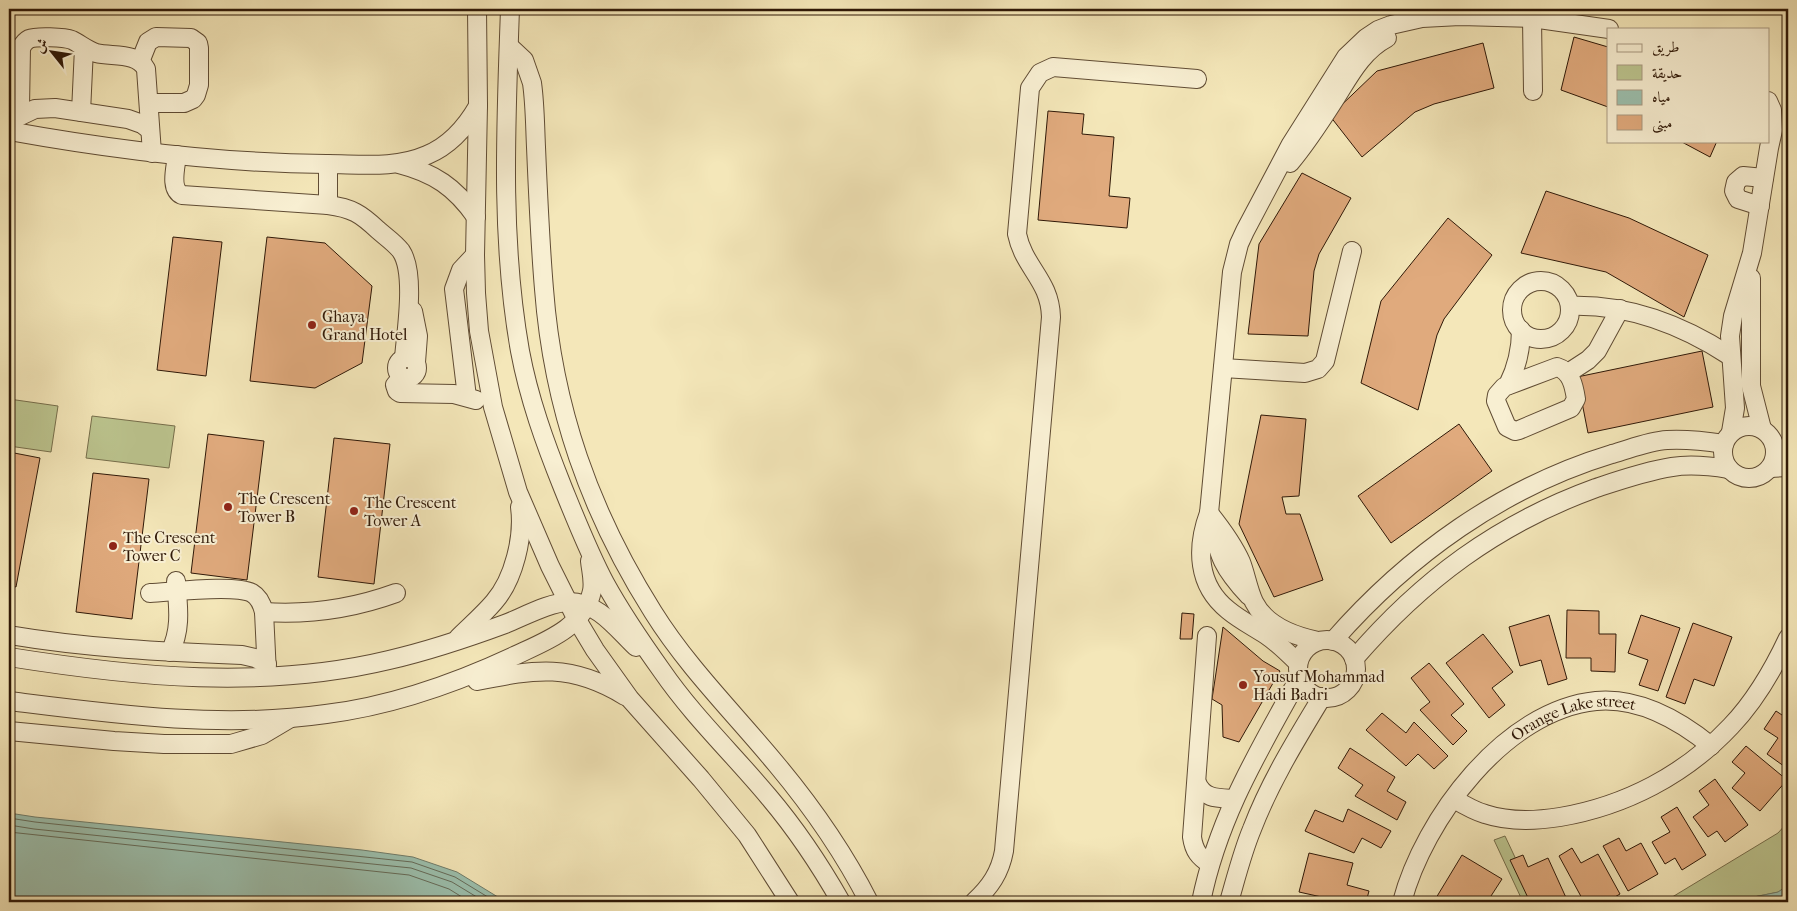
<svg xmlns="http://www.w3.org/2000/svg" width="1797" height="911" viewBox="0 0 1797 911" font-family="'IM FELL French Canon',Amiri,serif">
	<rect width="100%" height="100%" fill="#f4e7b9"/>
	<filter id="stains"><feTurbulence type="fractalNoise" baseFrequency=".004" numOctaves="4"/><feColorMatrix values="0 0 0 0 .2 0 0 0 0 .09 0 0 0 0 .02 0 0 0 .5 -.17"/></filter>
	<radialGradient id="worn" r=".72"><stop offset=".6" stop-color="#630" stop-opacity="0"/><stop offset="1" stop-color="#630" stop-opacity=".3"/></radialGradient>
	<g fill="#bcc58f" stroke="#766e4b">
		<path d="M9 399 58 406 51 452 9 446Z"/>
		<path d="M92 416 175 426 169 468 86 458Z"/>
		<path d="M1788 822V885L1779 892 1729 902H1664L1778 833Z"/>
		<path d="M1505 836 1536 902H1523L1494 840Z"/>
	</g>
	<g fill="#9cc0ae" stroke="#707d6b">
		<path d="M9 813 35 817 362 850 413 857 457 872 506 902H9Z"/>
		<path d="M1788 885V902H1729L1778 892Z"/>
	</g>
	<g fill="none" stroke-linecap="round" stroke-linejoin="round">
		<g stroke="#666c5a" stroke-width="1">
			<path d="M9 818 35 822 412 862 455 877 496 902"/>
			<path d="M9 825 34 829 411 868 452 882 485 902"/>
			<path d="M9 832 409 875 449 889 470 902"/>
		</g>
	</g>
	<g fill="#e0aa7d" stroke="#2f1807">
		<path d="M1574 37 1608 47V107L1561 90Z"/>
		<path d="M1483 43 1494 88 1434 104 1415 112 1362 157 1330 116 1377 71Z"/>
		<path d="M1048 111 1084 114 1082 134 1114 137 1109 196 1130 198 1127 228 1038 220Z"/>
		<path d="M1680 141H1717L1710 157Z"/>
		<path d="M1302 173 1351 198 1319 254 1314 271 1308 336 1248 334 1259 244Z"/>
		<path d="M1546 191 1629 218 1708 255 1684 317 1606 272 1521 253Z"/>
		<path d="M1448 218 1492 255 1444 319 1437 335 1418 410 1361 383 1381 301Z"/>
		<path d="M173 237 222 242 206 376 157 370Z"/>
		<path d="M267 237 325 243 372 286 362 363 315 388 250 381Z"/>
		<path d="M1702 351 1713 407 1588 433 1577 377Z"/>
		<path d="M1261 415 1306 419 1299 496 1282 497 1286 514H1300L1323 580 1274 597 1239 524Z"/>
		<path d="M1459 424 1492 471 1391 543 1358 496Z"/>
		<path d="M208 434 264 441 247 580 191 573Z"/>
		<path d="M334 438 390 444 374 584 318 577Z"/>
		<path d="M9 452 40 458 16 587 9 585Z"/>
		<path d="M93 473 149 479 132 619 76 612Z"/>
		<path d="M1567 610 1599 611V634H1616L1615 672 1591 671V658H1566Z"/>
		<path d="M1182 613 1194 614 1192 639H1180Z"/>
		<path d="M1549 615 1567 679 1548 685 1541 660 1520 666 1509 627Z"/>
		<path d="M1641 615 1680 628 1658 691 1639 685 1648 660 1628 653Z"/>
		<path d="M1693 623 1732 637 1714 686 1694 679 1685 704 1666 697Z"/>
		<path d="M1223 627 1263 661 1280 671 1239 742 1223 737 1222 705 1212 699Z"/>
		<path d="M1483 634 1513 672 1492 688 1505 705 1489 718 1446 663Z"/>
		<path d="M1429 663 1464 704 1451 715 1467 731 1453 745 1420 710 1430 702 1411 678Z"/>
		<path d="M1776 711 1788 719V769L1767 754 1778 738 1764 729Z"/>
		<path d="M1382 713 1406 733 1414 722 1448 756 1434 769 1418 754 1406 766 1366 730Z"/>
		<path d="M1746 746 1787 780 1760 811 1732 788 1745 773 1732 762Z"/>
		<path d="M1350 748 1395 777 1387 791 1406 802 1397 820 1355 796 1363 785 1338 768Z"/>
		<path d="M1715 779 1748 825 1725 842 1717 831 1708 837 1693 817 1709 805 1699 791Z"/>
		<path d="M1677 807 1706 855 1682 870 1675 858 1665 864 1652 842 1670 832 1661 817Z"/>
		<path d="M1348 809 1391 831 1381 848 1362 838 1354 853 1305 831 1315 810 1343 822Z"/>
		<path d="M1619 838 1626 851 1641 843 1658 874 1628 891 1603 846Z"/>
		<path d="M1572 848 1581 863 1598 854 1620 894 1606 902H1600L1599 899 1593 902H1584L1559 856Z"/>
		<path d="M1309 853 1353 863 1347 885 1369 891 1366 902H1344L1299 892Z"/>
		<path d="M1462 855 1502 879 1491 896 1501 902H1443L1436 898Z"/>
		<path d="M1523 855 1528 867 1548 858 1568 902H1530L1510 860Z"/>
	</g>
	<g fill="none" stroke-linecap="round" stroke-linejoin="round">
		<g stroke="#604c34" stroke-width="20">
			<g id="minor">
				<path d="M477 9 478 105 475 255 476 293 479 331 493 407 518 492 550 566 577 620 595 650 630 699 701 779 747 835 790 902"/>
				<path d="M510 9C506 123 500 238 520 351 529 399 545 443 563 488 576 520 589 553 605 583 622 614 642 643 662 671 693 716 733 754 768 796 796 829 820 865 841 902"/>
				<path d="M1532 18 1533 91"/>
				<path d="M509 46 524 60 532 83C535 104 535 126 536 147 538 194 540 242 544 289 553 408 590 512 653 612 688 668 735 714 777 765 812 807 844 853 869 902"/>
				<path d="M137 59 142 57 148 42 156 37 191 38 198 43 199 48V85L196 95 193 99 184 103H149"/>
				<path d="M81 112 84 48"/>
				<path d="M16 118 35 109 55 108 128 119 142 124 150 130"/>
				<path d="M9 130 17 117 20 107 21 48C23 44 25 41 29 39 36 36 64 37 72 40 80 44 87 50 96 53 113 57 137 52 146 69L152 153"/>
				<path d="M9 131C114 150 219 163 326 164 360 164 395 169 427 155 451 145 466 127 478 106"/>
				<path d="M177 155C176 167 169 189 182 195L328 205C352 208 361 214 378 230 386 237 395 243 401 251 416 273 406 332 404 358"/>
				<path d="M1290 163C1307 143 1321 121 1335 99 1349 77 1362 51 1387 38"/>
				<path d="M328 164V205"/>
				<path d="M399 164C434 173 455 187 476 217"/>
				<path d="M1760 206 1738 199 1734 191 1736 182 1743 176 1764 178"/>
				<path d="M1751 278V386L1762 429"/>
				<circle cx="1541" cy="310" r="29"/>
				<path d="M1570 306C1628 304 1682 325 1730 356"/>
				<path d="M413 311 418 336 416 362"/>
				<circle cx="407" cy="368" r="10"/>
				<path d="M1557 367C1571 371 1574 386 1576 399L1571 408 1519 430 1515 431 1507 427 1496 401 1497 395 1504 387Z"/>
				<path d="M1223 368 1305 373 1318 369 1325 361 1352 251"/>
				<path d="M1568 373 1588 360 1597 351 1620 309"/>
				<path d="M402 377 395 385 397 391 400 393 454 394 476 400"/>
				<path d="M1508 385C1517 367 1521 350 1521 330"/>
				<path d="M467 397 454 289 461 270 475 255"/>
				<circle cx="1749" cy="452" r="26"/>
				<path d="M1731 432 1735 408 1730 336 1733 316 1752 253 1769 148 1773 130 1772 110 1768 101"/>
				<path d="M1770 468 1788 467"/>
				<path d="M1209 513C1221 528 1233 544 1241 562 1246 575 1248 589 1254 602 1266 626 1294 636 1318 641"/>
				<path d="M1211 521C1219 557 1223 568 1249 596"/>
				<path d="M150 593C172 592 234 584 252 593 259 597 262 604 264 612L267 674"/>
				<path d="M264 612C310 615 352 609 396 593"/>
				<path d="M9 635C86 648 164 652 242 655L255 658 267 664"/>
				<path d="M1207 636 1192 837C1194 851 1199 857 1210 864"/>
				<path d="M458 638C470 626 483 615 494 602 514 579 524 537 520 507"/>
				<circle cx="1327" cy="669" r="29"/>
				<path d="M1333 641C1408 555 1503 487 1612 454 1630 449 1649 441 1667 440 1686 439 1705 441 1724 444"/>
				<path d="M170 652C182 629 178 605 176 581"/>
				<path d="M9 657C134 677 264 690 389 660 428 651 467 638 505 624 523 617 550 602 569 602 598 602 617 629 636 647"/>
				<path d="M1354 659C1422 580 1497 524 1596 488 1620 480 1646 471 1672 467 1690 464 1710 466 1729 469"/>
				<path d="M1298 663C1288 653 1278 643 1266 635 1254 627 1240 620 1228 610 1197 585 1196 548 1209 513L1232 272 1239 244 1245 231 1291 144 1346 57 1366 38 1378 30 1391 25 1422 18 1460 16 1532 18 1609 29"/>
				<path d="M477 681C536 669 571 663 625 696"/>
				<path d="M9 701C113 714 221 729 326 714 391 706 454 684 514 656 544 642 584 628 592 591 594 581 591 571 590 561"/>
				<path d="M9 731 114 741 164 744H231L262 735 289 719"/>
				<path d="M1197 783C1204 799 1218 798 1234 799"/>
				<path d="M1454 799C1464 805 1474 811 1485 814 1509 822 1535 821 1560 817 1625 806 1685 775 1731 726 1755 701 1773 670 1788 638"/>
				<path d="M974 902C990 887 1000 873 1004 851L1051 317C1050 280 1024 268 1017 234L1030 88 1040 73 1053 67 1197 79"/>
				<path d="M1201 902C1218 818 1258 752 1299 678"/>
				<path d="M1229 902C1236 878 1242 853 1252 829 1270 782 1296 740 1322 697"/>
				<path id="s1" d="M1402 902C1424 819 1505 710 1596 701 1639 697 1679 720 1711 746"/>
			</g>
		</g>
		<use href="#minor" stroke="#f8efd2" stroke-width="18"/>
	</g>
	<g fill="#8f2418" stroke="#f8efd2" stroke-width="2">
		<circle cx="312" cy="325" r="5"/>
		<circle cx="228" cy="507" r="5"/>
		<circle cx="354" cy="511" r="5"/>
		<circle cx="113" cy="546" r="5"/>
		<circle cx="1243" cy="685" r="5"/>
	</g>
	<g text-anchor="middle" stroke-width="4" stroke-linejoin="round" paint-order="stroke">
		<g font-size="16" fill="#2f1807" stroke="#f8efd2" text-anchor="start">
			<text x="322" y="322">Ghaya<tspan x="322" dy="18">Grand Hotel</tspan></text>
			<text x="238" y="504">The Crescent<tspan x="238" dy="18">Tower B</tspan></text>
			<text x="364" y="508">The Crescent<tspan x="364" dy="18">Tower A</tspan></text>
			<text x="123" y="543">The Crescent<tspan x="123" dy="18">Tower C</tspan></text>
			<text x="1253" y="682">Yousuf Mohammad<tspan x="1253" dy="18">Hadi Badri</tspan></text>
		</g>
		<g font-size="16" fill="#2f1807" stroke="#f8efd2">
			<text dy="6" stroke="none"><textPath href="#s1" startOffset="268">Orange Lake street</textPath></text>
		</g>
	</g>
	<rect width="1797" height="911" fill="none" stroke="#f4e7b9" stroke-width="30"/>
	<rect x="10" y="10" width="1777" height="891" fill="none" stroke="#2f1807" stroke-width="2.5"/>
	<rect x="15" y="15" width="1767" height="881" fill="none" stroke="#2f1807"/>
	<rect x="1607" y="28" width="162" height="115" fill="#f8efd2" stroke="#a89981"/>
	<rect x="1617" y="44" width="25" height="8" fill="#f8efd2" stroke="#a89981"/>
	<text x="1652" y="52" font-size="15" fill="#2f1807">طريق</text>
	<rect x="1617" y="65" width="25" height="15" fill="#bcc58f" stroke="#a89981"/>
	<text x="1652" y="78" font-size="15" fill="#2f1807">حديقة</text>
	<rect x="1617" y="90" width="25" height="15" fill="#9cc0ae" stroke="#a89981"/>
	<text x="1652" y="102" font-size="15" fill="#2f1807">مياه</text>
	<rect x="1617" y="115" width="25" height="15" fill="#e0aa7d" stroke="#a89981"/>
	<text x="1652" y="128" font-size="15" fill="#2f1807">مبنى</text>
	<g transform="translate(52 52) rotate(300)" stroke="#f8efd2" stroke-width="4" paint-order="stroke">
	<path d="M0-4L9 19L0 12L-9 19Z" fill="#2f1807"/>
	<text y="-8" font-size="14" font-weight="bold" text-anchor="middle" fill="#2f1807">ش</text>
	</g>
	<rect width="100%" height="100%" filter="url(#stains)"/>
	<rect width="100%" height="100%" fill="url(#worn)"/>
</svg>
